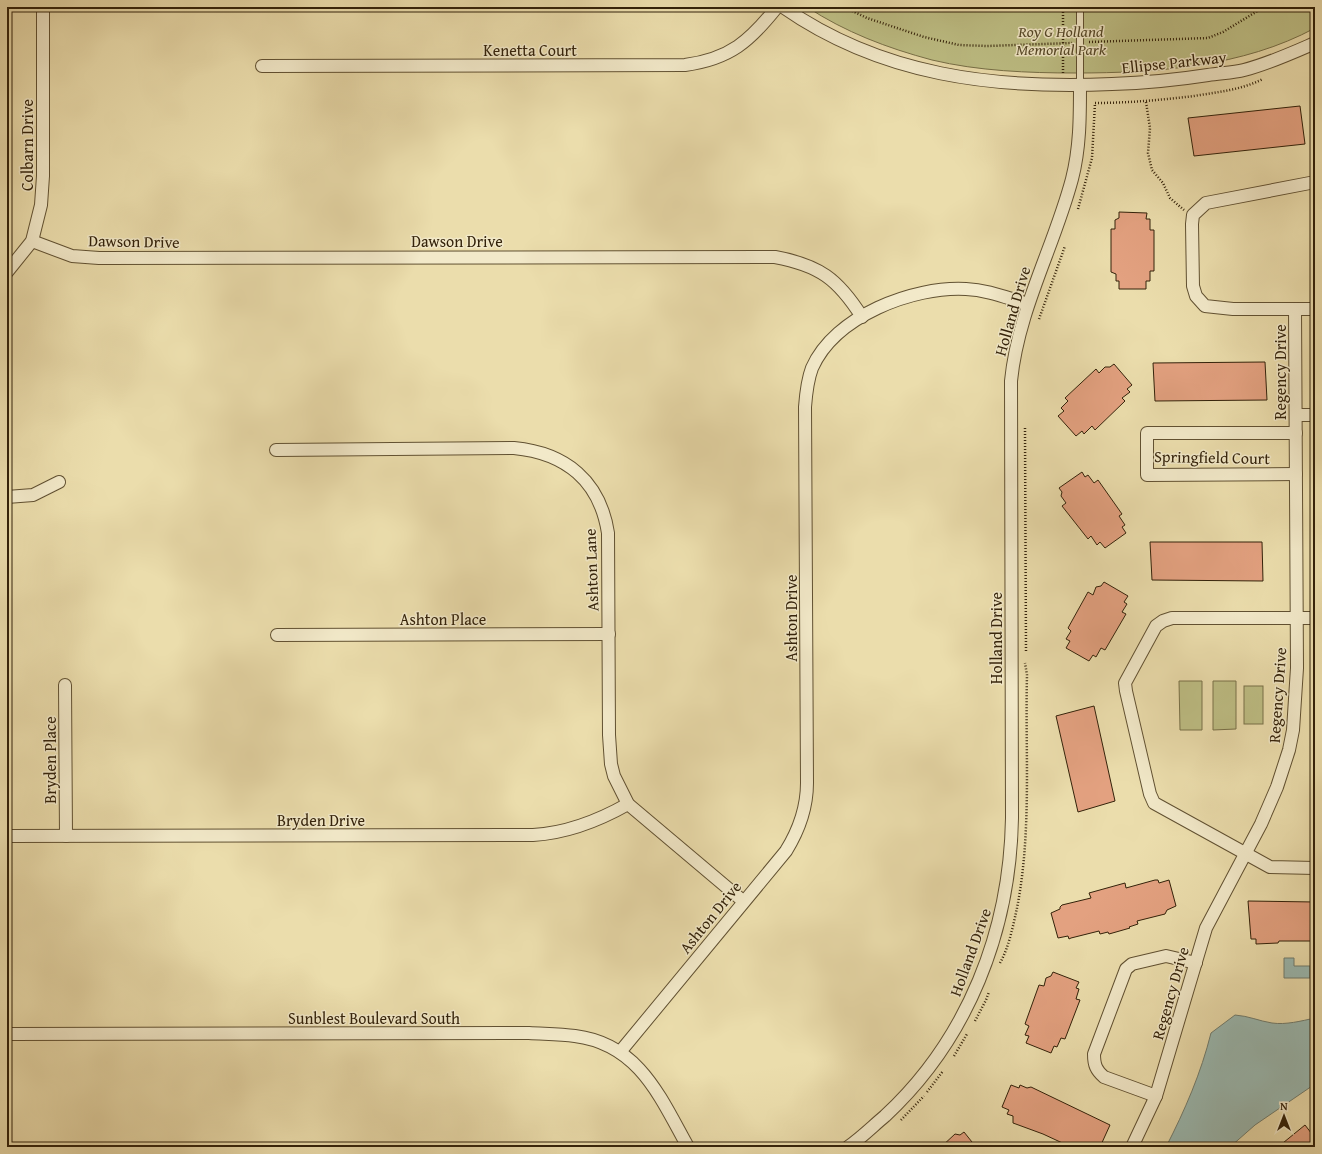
<svg xmlns="http://www.w3.org/2000/svg" width="1322" height="1154" viewBox="0 0 1322 1154" font-family="'Gentium Book Plus',serif">
	<rect width="100%" height="100%" fill="#ebddac"/>
	<filter id="stains"><feTurbulence type="fractalNoise" baseFrequency=".005" numOctaves="4"/><feColorMatrix values="0 0 0 0 .2 0 0 0 0 .09 0 0 0 0 .02 0 0 0 .5 -.17"/></filter>
	<radialGradient id="worn" r=".72"><stop offset=".6" stop-color="#630" stop-opacity="0"/><stop offset="1" stop-color="#630" stop-opacity=".3"/></radialGradient>
	<g fill="#bebf85" stroke="#787048">
		<path d="M807 7H1315V28C1243 67 1156 73 1076 73 1028 73 978 71 932 60 887 48 845 32 807 7Z"/>
		<path d="M1179 681H1202V730H1180Z"/>
		<path d="M1213 681H1236V729L1213 730Z"/>
		<rect x="1244" y="686" width="19" height="38"/>
	</g>
	<g fill="#9bbab2" stroke="#717d6f">
		<path d="M1284 958H1294V966H1310V978H1284Z"/>
		<path d="M1235 1015C1249 1016 1259 1021 1272 1023 1286 1025 1301 1021 1315 1018V1084L1255 1125 1230 1147H1166C1185 1110 1201 1073 1211 1033Z"/>
	</g>
	<g fill="#e3a180" stroke="#33220a">
		<path d="M1300 106 1305 144 1194 156 1188 118Z"/>
		<path d="M1119 212 1147 213 1146 219H1150V230H1154V271H1150V281H1146V289H1119V281H1116V274L1111 272V229H1115V220L1119 218Z"/>
		<path d="M1265 362 1267 400 1155 401 1153 363Z"/>
		<path d="M1114 364 1132 385 1127 389 1130 392 1122 398 1125 401 1095 430 1092 426 1084 434 1082 431 1076 436 1058 416 1064 411 1061 408 1068 401 1065 398 1096 369 1099 373 1105 367H1110Z"/>
		<path d="M1082 472 1085 477 1088 475 1094 483 1098 480 1122 514 1119 516 1125 525 1122 527 1126 533 1105 548 1100 542 1097 545 1091 536 1088 539 1062 506 1066 503 1061 496 1062 492 1059 488Z"/>
		<path d="M1150 542H1262L1263 581 1152 580Z"/>
		<path d="M1104 582 1128 596 1124 602 1127 604 1122 612 1126 614 1105 650 1101 648 1096 657 1093 655 1089 661 1066 648 1070 641 1066 639 1071 631 1068 628 1088 592 1093 595 1096 587 1101 586Z"/>
		<path d="M1094 706 1115 801 1078 812 1056 716Z"/>
		<path d="M1155 880H1158L1159 883 1169 880 1176 906 1167 910 1165 914 1137 921 1138 924 1129 927 1130 928 1109 934 1108 932 1100 934 1099 931 1071 938 1069 939 1068 936 1058 938 1051 913 1060 909V907L1062 905 1091 898 1089 893 1125 883 1126 888Z"/>
		<path d="M1248 901 1315 902V941H1279L1278 943 1256 944V939H1251Z"/>
		<path d="M1053 972 1079 982 1076 988 1079 989 1076 999 1080 1000 1065 1039 1061 1038 1057 1047 1054 1046 1051 1053 1026 1043 1029 1036 1025 1035 1029 1026 1025 1024 1039 985 1044 986 1046 978 1051 976Z"/>
		<path d="M1011 1085 1019 1088 1020 1085 1027 1088 1031 1087 1110 1125 1100 1147H1071L1043 1134 1013 1123V1116L1007 1114 1009 1110 1002 1107Z"/>
		<path d="M1305 1125 1315 1138V1147H1278Z"/>
		<path d="M964 1132 976 1147H941L955 1134 960 1135Z"/>
	</g>
	<g fill="none" stroke-linecap="round" stroke-linejoin="round">
		<g stroke="#615132" stroke-width="8">
			<path id="service" d="M1080 7V86"/>
		</g>
		<g stroke="#615132" stroke-width="14">
			<g id="minor">
				<path d="M783 7C882 76 994 89 1112 84 1144 83 1176 80 1208 75 1220 73 1233 73 1244 70 1268 64 1292 53 1315 43"/>
				<path d="M262 66 685 65C730 59 750 41 777 7"/>
				<path d="M1315 182 1206 203 1193 215 1192 224 1193 286 1196 296 1205 306 1233 309H1315"/>
				<path d="M32 241 72 256 99 258 775 257C819 265 838 279 862 317"/>
				<path d="M7 272 32 241 41 205 43 176V7"/>
				<path d="M1296 415H1315"/>
				<path d="M1296 433H1147V475L1296 474"/>
				<path d="M276 450 514 448C566 453 600 481 608 533L609 735 611 764 614 776 628 804 743 901"/>
				<path d="M7 497 33 495 59 482"/>
				<path d="M1315 618H1172L1163 621 1156 626 1125 683 1126 691 1150 794 1154 803 1270 867 1315 868"/>
				<path d="M277 635 609 634"/>
				<path d="M65 685 66 836"/>
				<path d="M7 836 533 835C568 833 598 821 628 804"/>
				<path d="M7 1034 529 1033C545 1034 560 1034 575 1036 639 1044 660 1097 688 1147"/>
				<path d="M620 1052 786 851C799 830 807 807 807 783L805 407C806 394 807 381 812 368 835 316 913 286 966 289 988 290 1007 298 1028 304"/>
				<path d="M1156 1096 1104 1077C1096 1070 1094 1065 1094 1054L1126 969 1132 964 1166 956 1196 963"/>
				<path d="M848 1147C861 1138 873 1126 885 1116 968 1039 1010 931 1012 818L1011 381C1018 310 1054 247 1072 179 1080 148 1080 117 1080 86"/>
				<path d="M1132 1147 1156 1096 1206 928 1261 824 1277 787 1289 750 1293 730 1297 668 1295 309"/>
			</g>
		</g>
		<g stroke="#33220a" stroke-width="2.5" stroke-dasharray="1 2" stroke-linecap="butt">
			<path d="M844 7 867 18 924 37 959 45 987 46 1072 43"/>
			<path d="M1089 42 1208 38 1223 32 1264 7"/>
			<path d="M1063 73V7"/>
			<path d="M1146 102 1150 128 1148 153 1152 170 1163 183 1170 198 1184 210"/>
			<path d="M1078 209 1092 158 1095 103C1128 103 1161 100 1194 96 1218 92 1241 90 1263 79"/>
			<path d="M1039 319 1065 246"/>
			<path d="M1025 428 1026 653"/>
			<path d="M1000 963C1009 947 1013 926 1017 908 1032 831 1025 752 1027 675L1025 663"/>
			<path d="M975 1021 986 1000 989 992"/>
			<path d="M954 1056 967 1034"/>
			<path d="M927 1092 943 1071"/>
			<path d="M901 1120 924 1096"/>
		</g>
		<use href="#service" stroke="#f2e9c9" stroke-width="6"/>
		<use href="#minor" stroke="#f2e9c9" stroke-width="12"/>
	</g>
	<g text-anchor="middle" stroke-width="3" stroke-linejoin="round" paint-order="stroke">
		<g font-size="16" font-style="italic" fill="#564929" stroke="#f2e9c9">
			<text x="1061" y="37">Roy G Holland<tspan x="1061" dy="18">Memorial Park</tspan></text>
		</g>
		<g font-size="16" fill="#33220a" stroke="#f2e9c9">
			<text x="530" y="56">Kenetta Court</text>
			<text transform="translate(1174 62) rotate(-6)" y="6">Ellipse Parkway</text>
			<text transform="translate(27 145) rotate(-90)" y="6">Colbarn Drive</text>
			<text transform="translate(134 241) rotate(1)" y="6">Dawson Drive</text>
			<text x="457" y="247">Dawson Drive</text>
			<text transform="translate(1012 311) rotate(-74)" y="6">Holland Drive</text>
			<text transform="translate(1280 372) rotate(-90)" y="6">Regency Drive</text>
			<text transform="translate(1212 457) rotate(1)" y="6">Springfield Court</text>
			<text transform="translate(591 570) rotate(-92)" y="6">Ashton Lane</text>
			<text transform="translate(791 618) rotate(-90)" y="6">Ashton Drive</text>
			<text x="443" y="625">Ashton Place</text>
			<text transform="translate(996 638) rotate(-90)" y="6">Holland Drive</text>
			<text transform="translate(1277 695) rotate(-86)" y="6">Regency Drive</text>
			<text transform="translate(50 760) rotate(-90)" y="6">Bryden Place</text>
			<text x="321" y="826">Bryden Drive</text>
			<text transform="translate(710 917) rotate(-51)" y="6">Ashton Drive</text>
			<text transform="translate(970 952) rotate(-70)" y="6">Holland Drive</text>
			<text transform="translate(1170 993) rotate(-74)" y="6">Regency Drive</text>
			<text x="374" y="1024">Sunblest Boulevard South</text>
		</g>
	</g>
	<rect width="1322" height="1154" fill="none" stroke="#ebddac" stroke-width="24"/>
	<rect x="8" y="8" width="1306" height="1138" fill="none" stroke="#33220a" stroke-width="2"/>
	<rect x="12" y="12" width="1298" height="1130" fill="none" stroke="#33220a"/>
	<g transform="translate(1284 1116)" stroke="#f2e9c9" stroke-width="3" paint-order="stroke">
	<path d="M0-3L7 15L0 10L-7 15Z" fill="#33220a"/>
	<text y="-6" font-size="11" font-weight="bold" text-anchor="middle" fill="#33220a">N</text>
	</g>
	<rect width="100%" height="100%" filter="url(#stains)"/>
	<rect width="100%" height="100%" fill="url(#worn)"/>
</svg>
